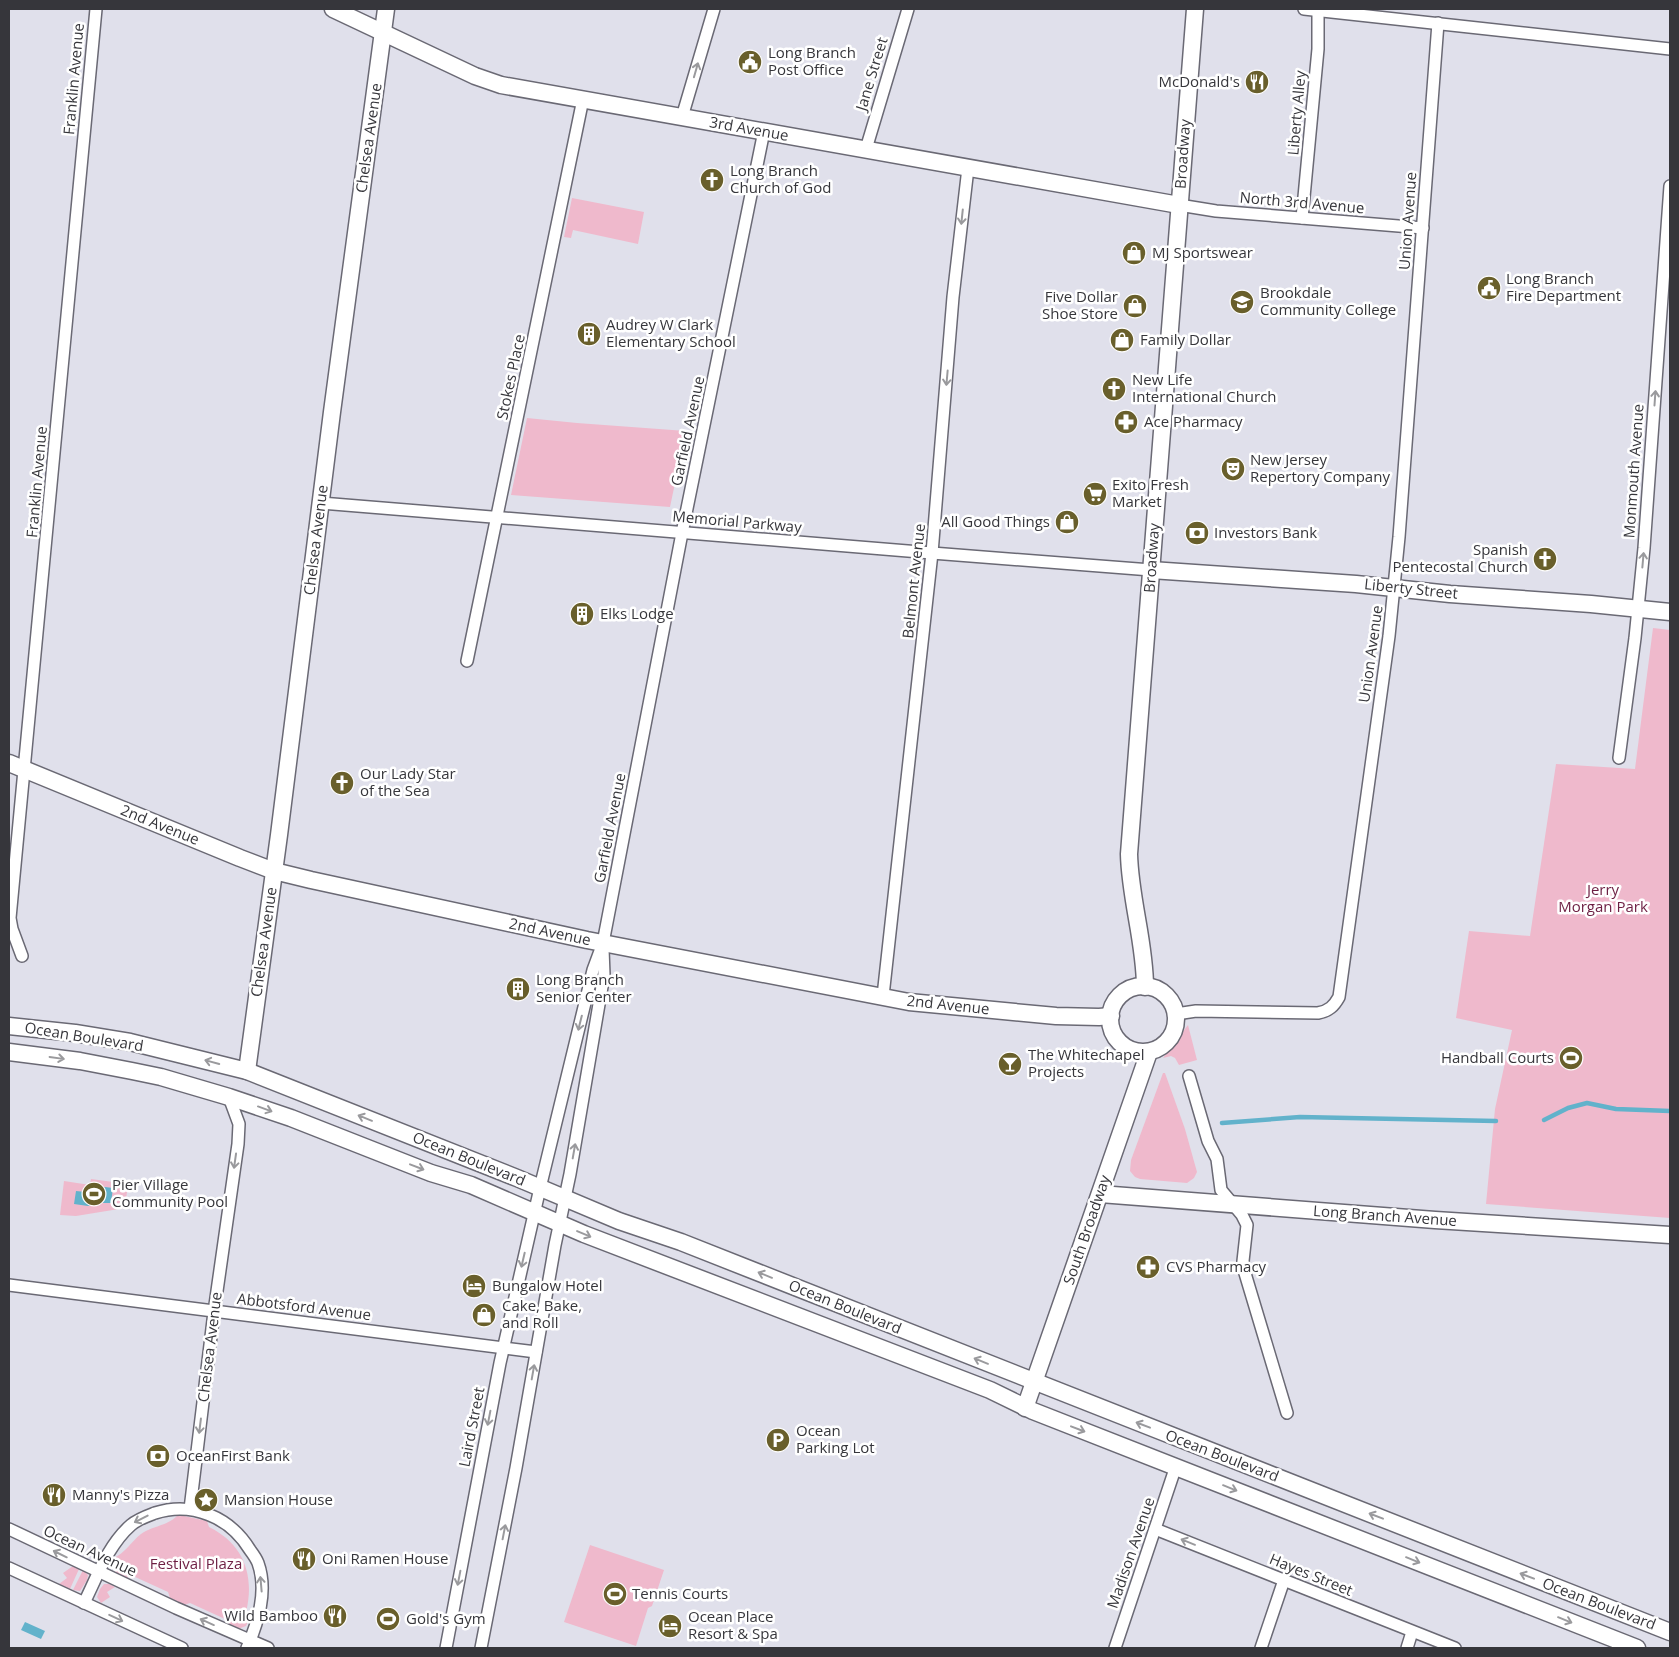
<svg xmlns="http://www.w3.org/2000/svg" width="1679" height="1657" viewBox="0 0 1679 1657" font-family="'Open Sans',sans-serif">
	<rect width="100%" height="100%" fill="#e0e0eb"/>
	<g fill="#efb9cc">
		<path d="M572 198 644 212 638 244 573 230 571 238 564 237Z"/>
		<path d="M527 418 577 423 686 431 670 507 511 495Z"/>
		<path d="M1653 628 1670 630V1218L1486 1204 1495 1109 1512 1030 1456 1018 1469 931 1530 936 1556 764 1635 769Z"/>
		<path d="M1188 1025 1197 1060 1179 1065 1175 1058 1171 1056 1163 1058Z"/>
		<path d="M1163 1073H1165L1185 1129 1197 1172 1194 1178 1187 1183 1140 1179 1135 1177 1130 1171 1131 1160Z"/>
		<path d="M91 1179 128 1184 125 1208 76 1216 60 1215 64 1181 90 1185Z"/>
		<path d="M177 1516H184L207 1521 209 1527C244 1544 255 1576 246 1612L250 1617 246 1626 238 1629 228 1626 225 1619 190 1603 184 1605 170 1598 168 1592 133 1576 126 1578 116 1573 112 1565 114 1558C125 1553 131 1542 141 1534 152 1526 167 1526 177 1516Z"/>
		<path d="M590 1545 664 1570 652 1606 648 1608 636 1646 564 1622Z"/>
		<path d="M73 1566 79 1569 70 1589 59 1584 67 1578 63 1573Z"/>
		<path d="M83 1570 88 1575 87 1580 80 1591 73 1590Z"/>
		<path d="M104 1584H109L115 1587 107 1592 110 1597 101 1603 97 1597 100 1589Z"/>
	</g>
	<g fill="#62b2cb">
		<path d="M97 1186 113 1188 111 1203H100L88 1206 74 1204 76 1191 96 1193Z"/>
		<path d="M25 1622 45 1631 41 1639 21 1630Z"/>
	</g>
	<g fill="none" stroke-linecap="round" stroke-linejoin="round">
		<g stroke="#62b2cb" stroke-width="4.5">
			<path d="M1544 1120 1568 1108 1587 1103 1616 1109 1670 1111"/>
			<path d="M1222 1123 1300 1117 1496 1121"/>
		</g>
		<g stroke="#6a6974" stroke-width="14">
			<g id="street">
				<path d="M1304 9 1670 49"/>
				<path d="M682 117 714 9"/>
				<path d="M866 149 908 9"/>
				<path d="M1179 205 1216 211 1423 228"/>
				<path d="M1302 218 1318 49V10"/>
				<path d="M321 503 932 553 1151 570"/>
				<path d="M467 661 583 99"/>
				<path d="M1619 758 1635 638 1644 548 1670 186"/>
				<path d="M22 956 12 929 10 918 96 9"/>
				<path d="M883 996 932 553 953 297 968 168"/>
				<path d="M1176 1014 1196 1011 1318 1013C1329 1011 1334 1006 1339 997L1389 636 1399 537 1438 23"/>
				<path d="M1189 1076 1208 1141 1217 1159 1221 1190 1242 1215 1247 1225 1243 1261 1244 1270 1287 1413"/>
				<path d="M9 1285 536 1352"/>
				<path d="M190 1509 214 1312 238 1144 239 1124 229 1097"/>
				<path d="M9 1529 176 1608 268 1648"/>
				<path d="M1155 1529 1455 1648"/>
				<path d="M9 1568 182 1648"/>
				<path d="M84 1603C97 1577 108 1545 131 1525 138 1519 147 1516 155 1513 192 1501 230 1517 250 1550 253 1554 256 1558 258 1563 268 1591 258 1622 247 1648"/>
				<path d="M446 1648 500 1363 540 1188 593 970 603 943 682 533 764 131"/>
				<path d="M481 1648 516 1468 555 1245 570 1174 604 975 603 949"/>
				<path d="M1115 1648 1176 1466"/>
				<path d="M1261 1648 1284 1580"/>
				<path d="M1407 1648 1412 1632"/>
			</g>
		</g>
		<g stroke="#6a6974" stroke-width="19">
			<g id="secondary">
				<path d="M333 9 475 76 501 85 1179 205"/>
				<path d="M1151 570 1356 584 1450 594 1591 604 1670 612"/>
				<path d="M9 763 240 858 274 871 311 880 587 940 909 1002 1056 1016 1099 1017 1111 1016"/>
				<circle cx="1143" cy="1019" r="33"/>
				<path d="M1145 987C1145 942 1130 899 1129 854L1195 9"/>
				<path d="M9 1026 75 1033 130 1042 247 1071 517 1178 619 1221 681 1242 1670 1632"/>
				<path d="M9 1052 80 1061 132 1071 161 1077 229 1097 291 1118 431 1173 471 1185 584 1234 990 1390 1033 1411 1637 1648"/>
				<path d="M247 1071 279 835 332 412 386 9"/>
				<path d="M1100 1194 1435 1220 1670 1235"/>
				<path d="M1025 1408 1149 1052"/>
			</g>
		</g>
		<use href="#street" stroke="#fff" stroke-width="11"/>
		<use href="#secondary" stroke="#fff" stroke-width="16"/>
	</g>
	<defs><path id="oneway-shaft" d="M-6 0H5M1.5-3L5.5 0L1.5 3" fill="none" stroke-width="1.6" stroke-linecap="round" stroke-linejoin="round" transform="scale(1.25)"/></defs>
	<g stroke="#9a9a9d">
		<use href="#oneway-shaft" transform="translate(696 70) rotate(-74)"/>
		<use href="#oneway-shaft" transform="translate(962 217) rotate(96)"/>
		<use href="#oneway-shaft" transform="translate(947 378) rotate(95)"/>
		<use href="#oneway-shaft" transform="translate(1655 398) rotate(-86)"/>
		<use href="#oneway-shaft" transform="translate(1643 560) rotate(-85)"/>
		<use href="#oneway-shaft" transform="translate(580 1023) rotate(104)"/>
		<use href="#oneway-shaft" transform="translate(57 1058) rotate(8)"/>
		<use href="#oneway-shaft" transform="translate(212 1062) rotate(-165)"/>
		<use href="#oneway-shaft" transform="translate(265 1109) rotate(20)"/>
		<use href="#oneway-shaft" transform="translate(365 1118) rotate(-158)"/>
		<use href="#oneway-shaft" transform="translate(574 1151) rotate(-80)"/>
		<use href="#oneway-shaft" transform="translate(235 1161) rotate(98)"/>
		<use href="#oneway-shaft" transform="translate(417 1167) rotate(21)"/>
		<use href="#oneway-shaft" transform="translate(584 1234) rotate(23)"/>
		<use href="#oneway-shaft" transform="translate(523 1260) rotate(103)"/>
		<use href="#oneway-shaft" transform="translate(765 1275) rotate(-158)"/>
		<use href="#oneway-shaft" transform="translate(981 1361) rotate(-158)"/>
		<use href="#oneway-shaft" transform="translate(533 1372) rotate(-80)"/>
		<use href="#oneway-shaft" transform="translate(489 1418) rotate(101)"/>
		<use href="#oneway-shaft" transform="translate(1143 1425) rotate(-159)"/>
		<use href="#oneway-shaft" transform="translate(200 1426) rotate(97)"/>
		<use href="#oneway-shaft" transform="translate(1078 1429) rotate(21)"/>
		<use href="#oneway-shaft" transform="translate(1230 1488) rotate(22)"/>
		<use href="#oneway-shaft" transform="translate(1376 1516) rotate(-159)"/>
		<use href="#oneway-shaft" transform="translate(141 1519) rotate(153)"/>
		<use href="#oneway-shaft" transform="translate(504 1532) rotate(-79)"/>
		<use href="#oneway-shaft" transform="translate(1188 1542) rotate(-158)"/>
		<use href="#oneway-shaft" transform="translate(60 1554) rotate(-154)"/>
		<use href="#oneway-shaft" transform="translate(1413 1560) rotate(22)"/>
		<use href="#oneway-shaft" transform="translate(1527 1576) rotate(-159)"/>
		<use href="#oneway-shaft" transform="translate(459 1578) rotate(101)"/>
		<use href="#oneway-shaft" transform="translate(261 1584) rotate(-95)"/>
		<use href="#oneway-shaft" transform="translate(116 1618) rotate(25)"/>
		<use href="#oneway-shaft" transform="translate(1565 1620) rotate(22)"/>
		<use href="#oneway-shaft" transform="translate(207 1622) rotate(-156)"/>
	</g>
	<defs>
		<g id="civic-disc" transform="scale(1.25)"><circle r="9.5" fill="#695f2b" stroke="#fff"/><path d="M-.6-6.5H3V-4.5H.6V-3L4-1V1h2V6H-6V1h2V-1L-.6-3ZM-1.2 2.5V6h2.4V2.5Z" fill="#fff"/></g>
		<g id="restaurant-disc" transform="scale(1.25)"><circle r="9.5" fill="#695f2b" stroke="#fff"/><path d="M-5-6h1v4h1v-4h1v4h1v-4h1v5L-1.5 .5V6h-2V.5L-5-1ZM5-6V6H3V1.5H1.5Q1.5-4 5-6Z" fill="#fff"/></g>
		<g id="church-disc" transform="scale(1.25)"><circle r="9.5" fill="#695f2b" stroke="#fff"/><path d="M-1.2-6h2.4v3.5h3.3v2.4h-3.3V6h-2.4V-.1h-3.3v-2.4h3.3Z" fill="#fff"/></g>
		<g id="shop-disc" transform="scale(1.25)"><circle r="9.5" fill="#695f2b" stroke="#fff"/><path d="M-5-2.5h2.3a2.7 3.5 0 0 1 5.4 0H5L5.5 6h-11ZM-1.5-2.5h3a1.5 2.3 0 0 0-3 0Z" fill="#fff"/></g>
		<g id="university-disc" transform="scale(1.25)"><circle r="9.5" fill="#695f2b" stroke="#fff"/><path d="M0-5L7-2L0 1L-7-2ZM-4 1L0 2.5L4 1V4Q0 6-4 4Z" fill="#fff"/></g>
		<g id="building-disc" transform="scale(1.25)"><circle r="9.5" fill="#695f2b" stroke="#fff"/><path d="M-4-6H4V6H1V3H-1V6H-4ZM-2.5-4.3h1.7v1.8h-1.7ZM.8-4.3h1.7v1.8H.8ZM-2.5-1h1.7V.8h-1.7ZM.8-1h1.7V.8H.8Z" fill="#fff"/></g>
		<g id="pharmacy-disc" transform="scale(1.25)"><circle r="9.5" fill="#695f2b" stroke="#fff"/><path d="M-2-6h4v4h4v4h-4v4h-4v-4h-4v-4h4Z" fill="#fff"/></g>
		<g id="theatre-disc" transform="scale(1.25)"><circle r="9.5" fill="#695f2b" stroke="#fff"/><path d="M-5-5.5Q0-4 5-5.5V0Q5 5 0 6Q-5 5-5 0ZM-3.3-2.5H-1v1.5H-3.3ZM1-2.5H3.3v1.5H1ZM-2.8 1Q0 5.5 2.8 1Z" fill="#fff"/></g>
		<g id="supermarket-disc" transform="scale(1.25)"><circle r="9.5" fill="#695f2b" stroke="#fff"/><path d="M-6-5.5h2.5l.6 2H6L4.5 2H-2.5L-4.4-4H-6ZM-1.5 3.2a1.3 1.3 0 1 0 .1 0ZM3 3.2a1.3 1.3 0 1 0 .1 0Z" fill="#fff"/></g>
		<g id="bank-disc" transform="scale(1.25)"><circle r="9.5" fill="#695f2b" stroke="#fff"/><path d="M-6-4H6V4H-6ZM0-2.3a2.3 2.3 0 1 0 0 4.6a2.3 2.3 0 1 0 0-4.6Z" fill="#fff"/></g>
		<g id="stadium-disc" transform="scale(1.25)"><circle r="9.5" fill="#695f2b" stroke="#fff"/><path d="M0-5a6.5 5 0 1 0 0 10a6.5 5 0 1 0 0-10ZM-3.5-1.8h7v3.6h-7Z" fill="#fff"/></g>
		<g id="bar-disc" transform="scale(1.25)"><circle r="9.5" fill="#695f2b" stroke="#fff"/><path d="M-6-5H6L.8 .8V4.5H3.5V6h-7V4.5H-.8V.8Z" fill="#fff"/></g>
		<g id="hotel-disc" transform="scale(1.25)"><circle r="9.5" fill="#695f2b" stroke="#fff"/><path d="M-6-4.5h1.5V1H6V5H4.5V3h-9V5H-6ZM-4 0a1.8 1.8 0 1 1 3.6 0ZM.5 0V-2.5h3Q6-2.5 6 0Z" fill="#fff"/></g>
		<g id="parking-disc" transform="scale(1.25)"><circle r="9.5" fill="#695f2b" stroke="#fff"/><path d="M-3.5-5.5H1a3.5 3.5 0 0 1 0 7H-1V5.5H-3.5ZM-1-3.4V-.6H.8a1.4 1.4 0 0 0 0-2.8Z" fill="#fff"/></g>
		<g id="sight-disc" transform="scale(1.25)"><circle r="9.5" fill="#695f2b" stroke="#fff"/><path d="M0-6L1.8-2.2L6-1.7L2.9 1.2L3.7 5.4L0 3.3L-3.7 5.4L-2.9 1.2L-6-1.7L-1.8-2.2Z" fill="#fff"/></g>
	</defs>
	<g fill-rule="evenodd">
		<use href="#civic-disc" x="750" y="62"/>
		<use href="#restaurant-disc" x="1257" y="82"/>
		<use href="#church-disc" x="712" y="180"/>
		<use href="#shop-disc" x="1134" y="253"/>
		<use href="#civic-disc" x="1489" y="288"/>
		<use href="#university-disc" x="1242" y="302"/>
		<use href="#shop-disc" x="1135" y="306"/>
		<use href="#building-disc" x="589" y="334"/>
		<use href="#shop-disc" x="1122" y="340"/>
		<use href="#church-disc" x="1114" y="389"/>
		<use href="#pharmacy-disc" x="1126" y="422"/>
		<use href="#theatre-disc" x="1233" y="469"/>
		<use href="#supermarket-disc" x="1095" y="494"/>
		<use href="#shop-disc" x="1067" y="522"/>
		<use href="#bank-disc" x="1197" y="533"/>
		<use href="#church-disc" x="1545" y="559"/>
		<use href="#building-disc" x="582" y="614"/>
		<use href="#church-disc" x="342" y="783"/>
		<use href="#building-disc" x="518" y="989"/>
		<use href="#stadium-disc" x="1571" y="1058"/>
		<use href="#bar-disc" x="1010" y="1064"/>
		<use href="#stadium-disc" x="94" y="1194"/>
		<use href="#pharmacy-disc" x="1148" y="1267"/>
		<use href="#hotel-disc" x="474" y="1286"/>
		<use href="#shop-disc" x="484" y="1315"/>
		<use href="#parking-disc" x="778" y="1440"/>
		<use href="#bank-disc" x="158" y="1456"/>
		<use href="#restaurant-disc" x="54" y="1495"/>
		<use href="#sight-disc" x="206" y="1500"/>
		<use href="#restaurant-disc" x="304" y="1559"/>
		<use href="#stadium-disc" x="615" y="1594"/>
		<use href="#restaurant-disc" x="335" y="1616"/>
		<use href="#stadium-disc" x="388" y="1619"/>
		<use href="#hotel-disc" x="670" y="1626"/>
	</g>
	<g text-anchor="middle" stroke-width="5" stroke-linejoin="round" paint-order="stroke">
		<g font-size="15" fill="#36363b" stroke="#fff" text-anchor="start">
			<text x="768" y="58">Long Branch<tspan x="768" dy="17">Post Office</tspan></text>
			<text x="1240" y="87" text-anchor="end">McDonald's</text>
			<text x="730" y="176">Long Branch<tspan x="730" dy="17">Church of God</tspan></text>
			<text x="1152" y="258">MJ Sportswear</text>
			<text x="1506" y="284">Long Branch<tspan x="1506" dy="17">Fire Department</tspan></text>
			<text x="1260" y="298">Brookdale<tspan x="1260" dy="17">Community College</tspan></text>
			<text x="1118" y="302" text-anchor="end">Five Dollar<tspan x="1118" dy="17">Shoe Store</tspan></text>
			<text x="606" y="330">Audrey W Clark<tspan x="606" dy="17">Elementary School</tspan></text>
			<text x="1140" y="345">Family Dollar</text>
			<text x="1132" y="385">New Life<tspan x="1132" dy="17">International Church</tspan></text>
			<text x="1144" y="427">Ace Pharmacy</text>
			<text x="1250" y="465">New Jersey<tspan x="1250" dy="17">Repertory Company</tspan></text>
			<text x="1112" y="490">Exito Fresh<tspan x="1112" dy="17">Market</tspan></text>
			<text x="1050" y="527" text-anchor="end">All Good Things</text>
			<text x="1214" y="538">Investors Bank</text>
			<text x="1528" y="555" text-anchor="end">Spanish<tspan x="1528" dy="17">Pentecostal Church</tspan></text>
			<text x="600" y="619">Elks Lodge</text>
			<text x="360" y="779">Our Lady Star<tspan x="360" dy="17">of the Sea</tspan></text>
			<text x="536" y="985">Long Branch<tspan x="536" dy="17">Senior Center</tspan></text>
			<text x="1028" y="1060">The Whitechapel<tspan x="1028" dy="17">Projects</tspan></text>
			<text x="1554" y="1063" text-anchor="end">Handball Courts</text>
			<text x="112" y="1190">Pier Village<tspan x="112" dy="17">Community Pool</tspan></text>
			<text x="1166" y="1272">CVS Pharmacy</text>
			<text x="492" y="1291">Bungalow Hotel</text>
			<text x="502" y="1311">Cake, Bake,<tspan x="502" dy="17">and Roll</tspan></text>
			<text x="796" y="1436">Ocean<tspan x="796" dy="17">Parking Lot</tspan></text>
			<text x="176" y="1461">OceanFirst Bank</text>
			<text x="72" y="1500">Manny's Pizza</text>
			<text x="224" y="1505">Mansion House</text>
			<text x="322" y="1564">Oni Ramen House</text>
			<text x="632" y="1599">Tennis Courts</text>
			<text x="318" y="1621" text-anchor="end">Wild Bamboo</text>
			<text x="688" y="1622">Ocean Place<tspan x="688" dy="17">Resort &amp; Spa</tspan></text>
			<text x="406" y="1624">Gold's Gym</text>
		</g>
		<g font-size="15" fill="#36363b" stroke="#fff">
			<text transform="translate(872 74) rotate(-73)" y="5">Jane Street</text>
			<text transform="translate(74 79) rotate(-85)" y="5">Franklin Avenue</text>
			<text transform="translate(1297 113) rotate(-85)" y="5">Liberty Alley</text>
			<text transform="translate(749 129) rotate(10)" y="5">3rd Avenue</text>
			<text transform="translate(369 138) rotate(-82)" y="5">Chelsea Avenue</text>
			<text transform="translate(1183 154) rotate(-86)" y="5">Broadway</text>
			<text transform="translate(1302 203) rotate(5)" y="5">North 3rd Avenue</text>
			<text transform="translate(1408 221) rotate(-86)" y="5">Union Avenue</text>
			<text transform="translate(511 377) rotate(-78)" y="5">Stokes Place</text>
			<text transform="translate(688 431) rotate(-78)" y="5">Garfield Avenue</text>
			<text transform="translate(1634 471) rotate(-86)" y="5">Monmouth Avenue</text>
			<text transform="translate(37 482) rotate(-85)" y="5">Franklin Avenue</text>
			<text transform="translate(737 522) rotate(5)" y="5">Memorial Parkway</text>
			<text transform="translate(316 540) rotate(-83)" y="5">Chelsea Avenue</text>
			<text transform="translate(1152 558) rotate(-86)" y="5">Broadway</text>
			<text transform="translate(914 581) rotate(-84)" y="5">Belmont Avenue</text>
			<text transform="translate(1411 589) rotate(6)" y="5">Liberty Street</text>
			<text transform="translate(1371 654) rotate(-82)" y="5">Union Avenue</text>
			<text transform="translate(160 825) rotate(22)" y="5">2nd Avenue</text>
			<text transform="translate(610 828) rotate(-79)" y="5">Garfield Avenue</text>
			<text transform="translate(550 932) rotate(12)" y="5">2nd Avenue</text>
			<text transform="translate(264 942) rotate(-82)" y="5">Chelsea Avenue</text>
			<text transform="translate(948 1005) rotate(6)" y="5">2nd Avenue</text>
			<text transform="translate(84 1037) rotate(9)" y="5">Ocean Boulevard</text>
			<text transform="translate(469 1159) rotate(22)" y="5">Ocean Boulevard</text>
			<text transform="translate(1385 1216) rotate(4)" y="5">Long Branch Avenue</text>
			<text transform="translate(1087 1230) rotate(-71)" y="5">South Broadway</text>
			<text transform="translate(304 1307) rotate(7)" y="5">Abbotsford Avenue</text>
			<text transform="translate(845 1307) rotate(22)" y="5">Ocean Boulevard</text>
			<text transform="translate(210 1347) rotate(-83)" y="5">Chelsea Avenue</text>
			<text transform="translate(472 1427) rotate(-79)" y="5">Laird Street</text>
			<text transform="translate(1222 1456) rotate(21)" y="5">Ocean Boulevard</text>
			<text transform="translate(90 1551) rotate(25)" y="5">Ocean Avenue</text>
			<text transform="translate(1131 1553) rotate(-71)" y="5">Madison Avenue</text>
			<text transform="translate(1311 1575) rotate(22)" y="5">Hayes Street</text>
			<text transform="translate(1599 1604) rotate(21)" y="5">Ocean Boulevard</text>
		</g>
		<g font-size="15" fill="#6d1f43" stroke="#fff">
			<text x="1603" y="895">Jerry<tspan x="1603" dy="17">Morgan Park</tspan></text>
			<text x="196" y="1569">Festival Plaza</text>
		</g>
	</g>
	<rect width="1679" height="1657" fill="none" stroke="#36363b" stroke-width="20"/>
</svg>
